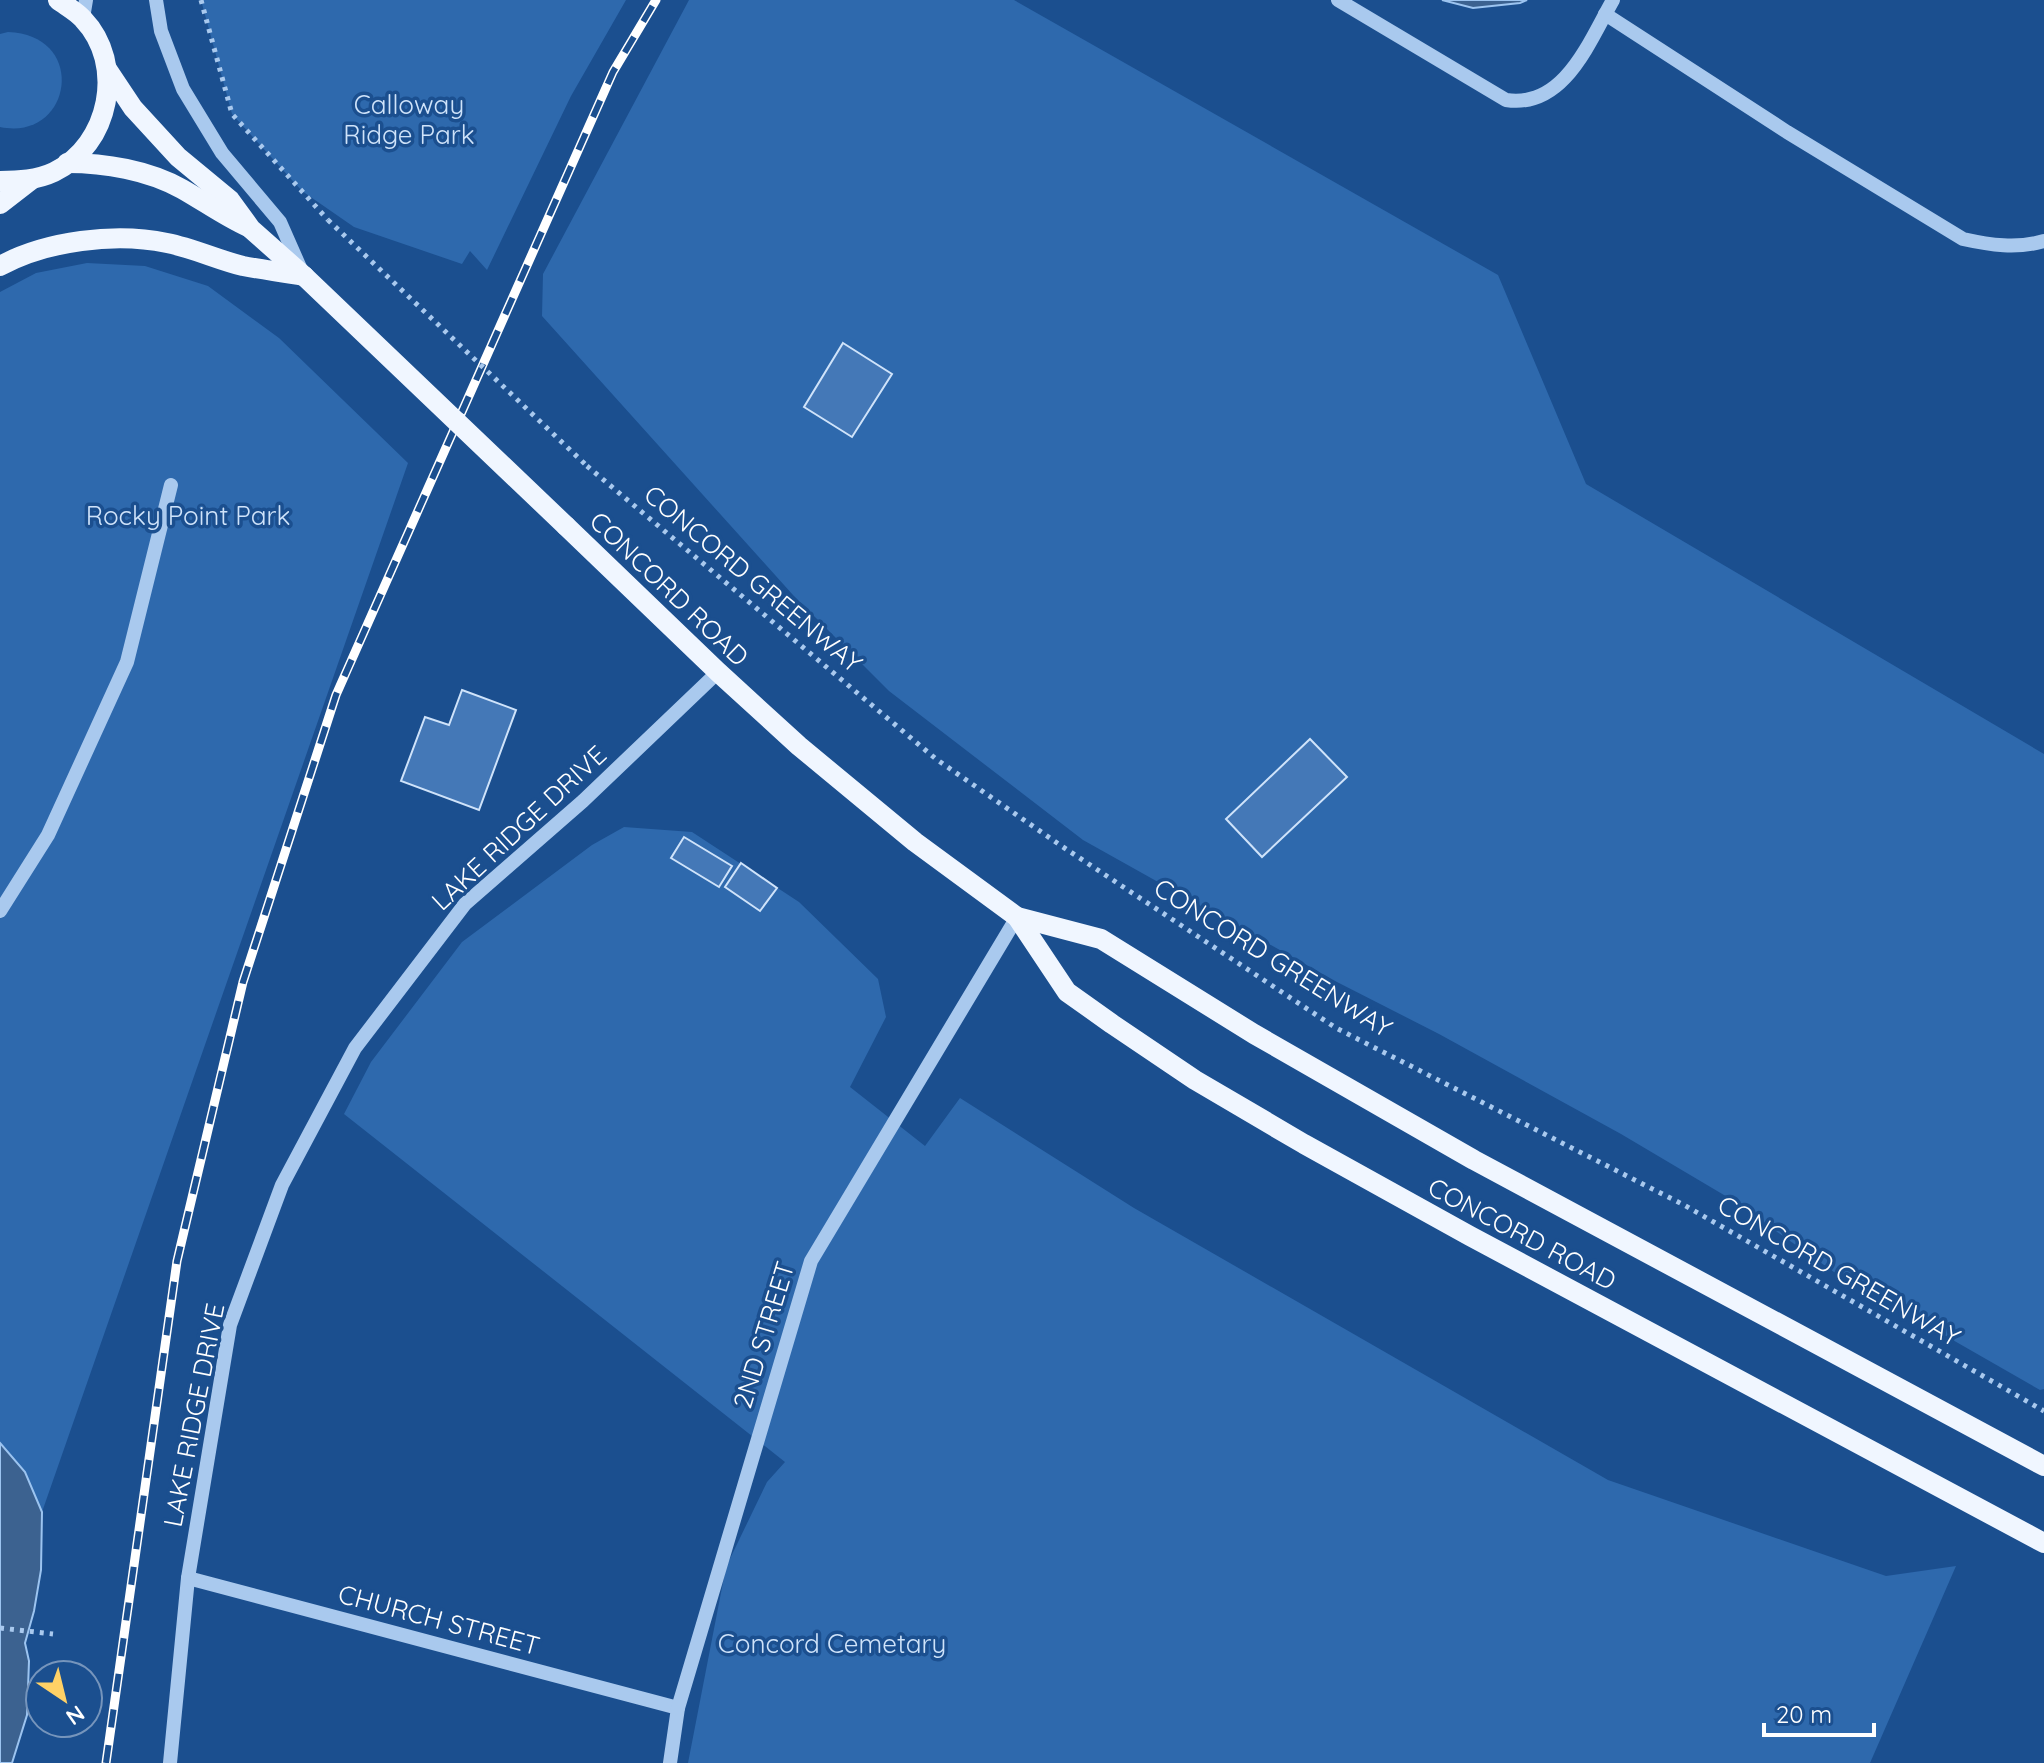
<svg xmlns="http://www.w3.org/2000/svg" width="2044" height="1763" viewBox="0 0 2044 1763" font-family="Quicksand,sans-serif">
	<rect width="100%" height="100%" fill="#1b4f8f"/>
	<g fill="#2e69ad">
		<path d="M201 0H626L571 96 487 270 470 251 462 264 354 227 302 191 232 114Z"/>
		<path d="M689 0H1014L1498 275 1586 484 2044 754V1389L2040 1390 1834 1272 1729 1198 1621 1134 1439 1034 1337 982 1083 840 889 691 793 595 542 316 543 274Z"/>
		<path d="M8 32C89 35 72 142 0 127V34Z"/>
		<path d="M87 263 145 266 208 286 279 338 408 463 42 1512 25 1472 0 1443V292L36 273Z"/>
		<path d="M624 827 692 832 799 902 878 979 886 1017 850 1087 925 1146 960 1098 1134 1208 1608 1480 1886 1576 1956 1566 1870 1763H688L726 1567 767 1482 785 1462 344 1114 371 1062 462 942 592 845Z"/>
	</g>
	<g fill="#3c6290" stroke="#9cc4f0" stroke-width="2">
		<path d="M1442 0H1527L1520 3 1473 8Z"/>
		<path d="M0 1443 25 1472 42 1512 41 1570 34 1611 25 1643 29 1661 27 1715 12 1763H0Z"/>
	</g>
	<g fill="#4478b7" stroke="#cfe3fa" stroke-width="2">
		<path d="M843 343 892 374 852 437 804 407Z"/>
		<path d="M462 690 516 710 479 810 401 781 425 717 449 725Z"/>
		<path d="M1310 739 1347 777 1262 857 1226 819Z"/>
		<path d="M684 837 732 866 719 887 671 858Z"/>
		<path d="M741 863 777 888 760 911 725 887Z"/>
	</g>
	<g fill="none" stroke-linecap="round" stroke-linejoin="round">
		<g stroke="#a9c9ee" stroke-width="5" stroke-dasharray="4 6" stroke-linecap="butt">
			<path d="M201 0 232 114 328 220"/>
			<path d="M587 466 936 759 1060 845 1336 1028 1684 1205 2044 1411"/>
			<path d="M0 1628 53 1634"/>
		</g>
		<g stroke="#a9c9ee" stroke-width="14">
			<path d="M156 0 161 31 183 89 222 153 280 222 302 272"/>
			<path d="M1338 0 1506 100C1564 109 1589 42 1613 0"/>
			<path d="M1605 14 1787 132 1963 239C1990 245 2017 249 2044 241"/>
			<path d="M83 18 86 0"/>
			<path d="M0 911 48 835 127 662 171 485"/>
			<path d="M188 1578 678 1708"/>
			<path d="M170 1763 188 1578 230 1325 282 1185 355 1048 465 904 583 801 718 672"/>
			<path d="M670 1763 678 1708 811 1261 1017 917"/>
		</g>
		<g stroke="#f0f6ff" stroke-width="20">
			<path d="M107 69 133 108 178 157 230 200 251 229 304 276"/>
			<path d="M67 163C105 163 148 170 182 189 205 202 224 216 248 227"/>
			<path d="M0 181C19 181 37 180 54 172 110 145 126 64 83 19 76 11 66 6 58 0"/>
			<path d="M0 204 31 180"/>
			<path d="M0 266C46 241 115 232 167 243 193 248 218 260 243 266 263 270 284 272 304 276"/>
			<path d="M566 526 718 672 799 746 915 842 1017 917 1067 992 1112 1024 1195 1080 1304 1144 1470 1236 2044 1543"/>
			<path d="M1017 917 1101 939 1254 1034 1474 1160 2044 1466"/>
		</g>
		<g stroke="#fff" stroke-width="9">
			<path id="rail" d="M106 1763 177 1261 243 982 336 695 613 72 656 0"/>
		</g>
		<use href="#rail" stroke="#1b4f8f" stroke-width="6" stroke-dasharray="18" stroke-linecap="butt"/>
		<path stroke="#a9c9ee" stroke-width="5" stroke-dasharray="4 6" stroke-linecap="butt" d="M328 220 587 466"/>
		<path stroke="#f0f6ff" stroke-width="20" d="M304 276 566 526"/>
	</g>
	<g text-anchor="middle" stroke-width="7" stroke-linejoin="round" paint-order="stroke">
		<g font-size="26" fill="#cfe3fa" stroke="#1b4f8f">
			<text x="409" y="114">Calloway<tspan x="409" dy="30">Ridge Park</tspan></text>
			<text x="188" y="525">Rocky Point Park</text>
			<text x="832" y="1653">Concord Cemetary</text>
		</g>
		<g font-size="26" fill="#fff" stroke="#1b4f8f">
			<text transform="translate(753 579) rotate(40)" y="9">CONCORD GREENWAY</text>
			<text transform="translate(669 589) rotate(44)" y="9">CONCORD ROAD</text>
			<text transform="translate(519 828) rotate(-43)" y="9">LAKE RIDGE DRIVE</text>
			<text transform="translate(1273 958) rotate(32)" y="9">CONCORD GREENWAY</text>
			<text transform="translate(1522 1234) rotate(28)" y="9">CONCORD ROAD</text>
			<text transform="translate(1839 1271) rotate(30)" y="9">CONCORD GREENWAY</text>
			<text transform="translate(764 1335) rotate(-73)" y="9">2ND STREET</text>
			<text transform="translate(194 1415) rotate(-79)" y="9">LAKE RIDGE DRIVE</text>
			<text transform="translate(439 1620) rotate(15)" y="9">CHURCH STREET</text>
		</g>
	</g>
	<g transform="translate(64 1699) rotate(145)"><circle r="38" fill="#1b4f8f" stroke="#7695bc" stroke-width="2"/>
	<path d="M0-6L14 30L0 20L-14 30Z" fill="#ffd166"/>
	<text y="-12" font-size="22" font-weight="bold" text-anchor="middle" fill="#ffffff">N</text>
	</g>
	<path d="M1764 1723v12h110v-12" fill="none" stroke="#ffffff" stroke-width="4"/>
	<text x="1776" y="1723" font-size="24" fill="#ffffff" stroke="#1b4f8f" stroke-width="6" paint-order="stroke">20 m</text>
</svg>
